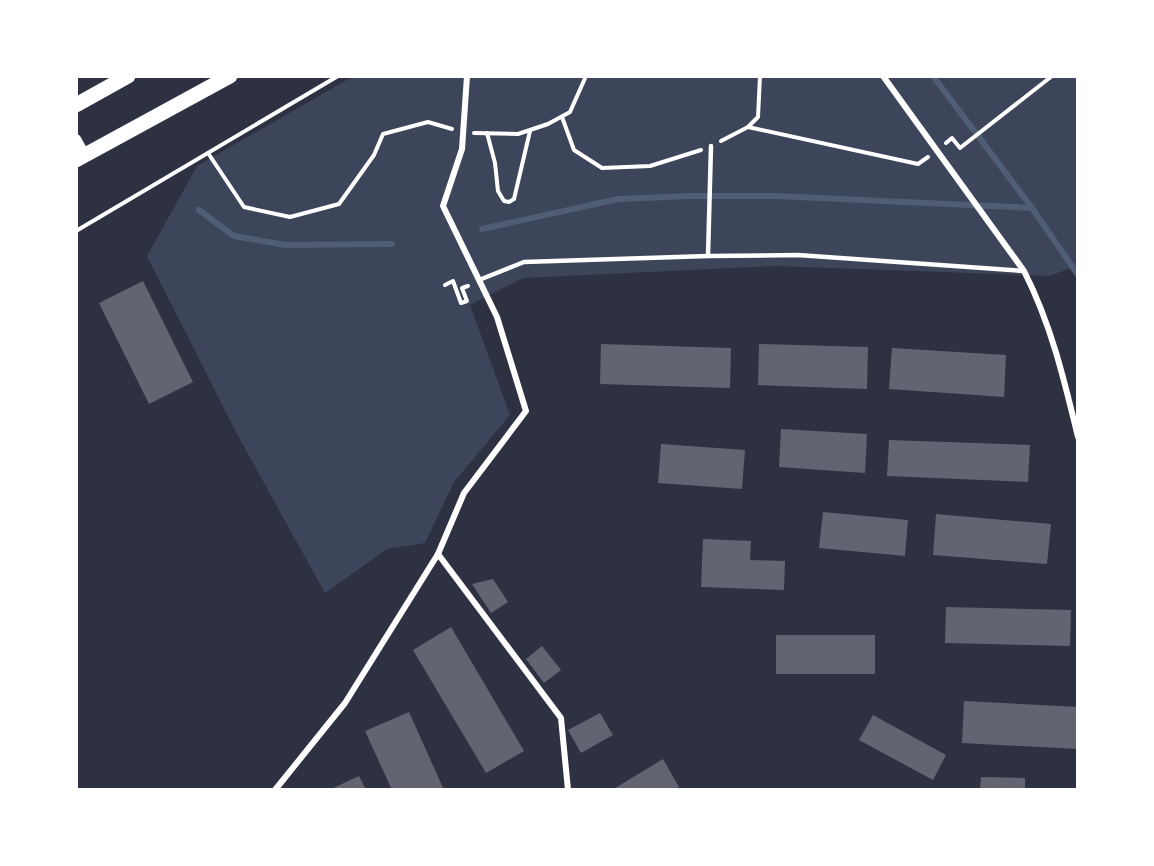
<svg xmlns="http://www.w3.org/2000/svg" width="1154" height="866" viewBox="0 0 1154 866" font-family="'Open Sans',sans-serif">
	<rect width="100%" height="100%" fill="#2d3142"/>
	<path fill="#3c4559" d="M352 77H1077V266L1049 276 777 266 523 278 470 305 510 415 454 482 425 543 387 549 325 593 238 436 147 256 197 166Z"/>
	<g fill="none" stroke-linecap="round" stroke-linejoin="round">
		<g stroke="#4f5d75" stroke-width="6">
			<path d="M933 76 1032 208 1078 275"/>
			<path d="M199 210 234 236 285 245 392 244"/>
			<path d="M482 229 618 199 691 196H776L1032 208"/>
		</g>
	</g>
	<g fill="#626471">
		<path d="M143 281 193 382 149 404 99 303Z"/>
		<path d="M601 344 731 348 730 388 600 384Z"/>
		<path d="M759 344 868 347 867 389 758 385Z"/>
		<path d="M892 348 1006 355 1004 397 889 389Z"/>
		<path d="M781 429 867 434 865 473 779 467Z"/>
		<path d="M889 440 1030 445 1028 482 887 476Z"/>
		<path d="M661 444 745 450 742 489 658 483Z"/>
		<path d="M823 512 908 520 905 556 819 548Z"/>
		<path d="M936 514 1051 524 1047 564 933 555Z"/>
		<path d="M703 539 751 541 750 560 785 561 784 590 701 587Z"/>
		<path d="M493 579 508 602 491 613 472 584Z"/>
		<path d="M946 607 1071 610 1070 646 945 643Z"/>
		<path d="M451 627 524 751 486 773 413 650Z"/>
		<rect x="776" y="635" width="99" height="39"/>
		<path d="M542 646 561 670 544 683 526 659Z"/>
		<path d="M964 701 1078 707V749L962 743Z"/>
		<path d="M409 712 444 790H392L365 731Z"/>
		<path d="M600 713 613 735 581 753 568 730Z"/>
		<path d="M873 715 946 755 933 780 859 740Z"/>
		<path d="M663 759 679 787 675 790H612Z"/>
		<path d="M359 776 366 790H329Z"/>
		<path d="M981 777 1025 778V790H980Z"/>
	</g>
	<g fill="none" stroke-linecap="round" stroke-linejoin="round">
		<g stroke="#fff" stroke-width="4">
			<path d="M562 117 574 150 602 168 650 166 701 150"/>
			<path d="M748 127 918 164 928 157"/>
			<path d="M474 133 518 134 548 124 570 112 586 76"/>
			<path d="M487 133 495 163 498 191 504 201 509 202 514 199 530 131"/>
			<path d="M721 141 748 127 758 117 760 76"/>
			<path d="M946 143 952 138 960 148 1052 76"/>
			<path d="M208 153 244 207 290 217 339 204 374 155 383 134 428 122 452 129"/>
			<path d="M76 231 338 76"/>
			<path d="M445 285 453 281 461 303 467 301 462 288 468 286"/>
		</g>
		<g stroke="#fff" stroke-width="4.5">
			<path d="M708 256 711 146"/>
			<path d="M479 280 524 262 708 256 798 255 1024 271"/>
		</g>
		<g stroke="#fff" stroke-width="6">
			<path d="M883 76 1024 271C1051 324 1064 379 1078 437"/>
			<path d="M438 554 561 718 568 790"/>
			<path d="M275 790 345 703 438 554 464 493 526 411 497 317 443 206 462 149 467 76"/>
		</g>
		<path stroke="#fff" stroke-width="10" d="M76 139 85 155"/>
		<g stroke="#fff" stroke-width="15">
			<path d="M76 105 128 76"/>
			<path d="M76 160 230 76"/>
		</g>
	</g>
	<rect width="1154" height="866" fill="none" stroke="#ffffff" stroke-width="156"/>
</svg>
